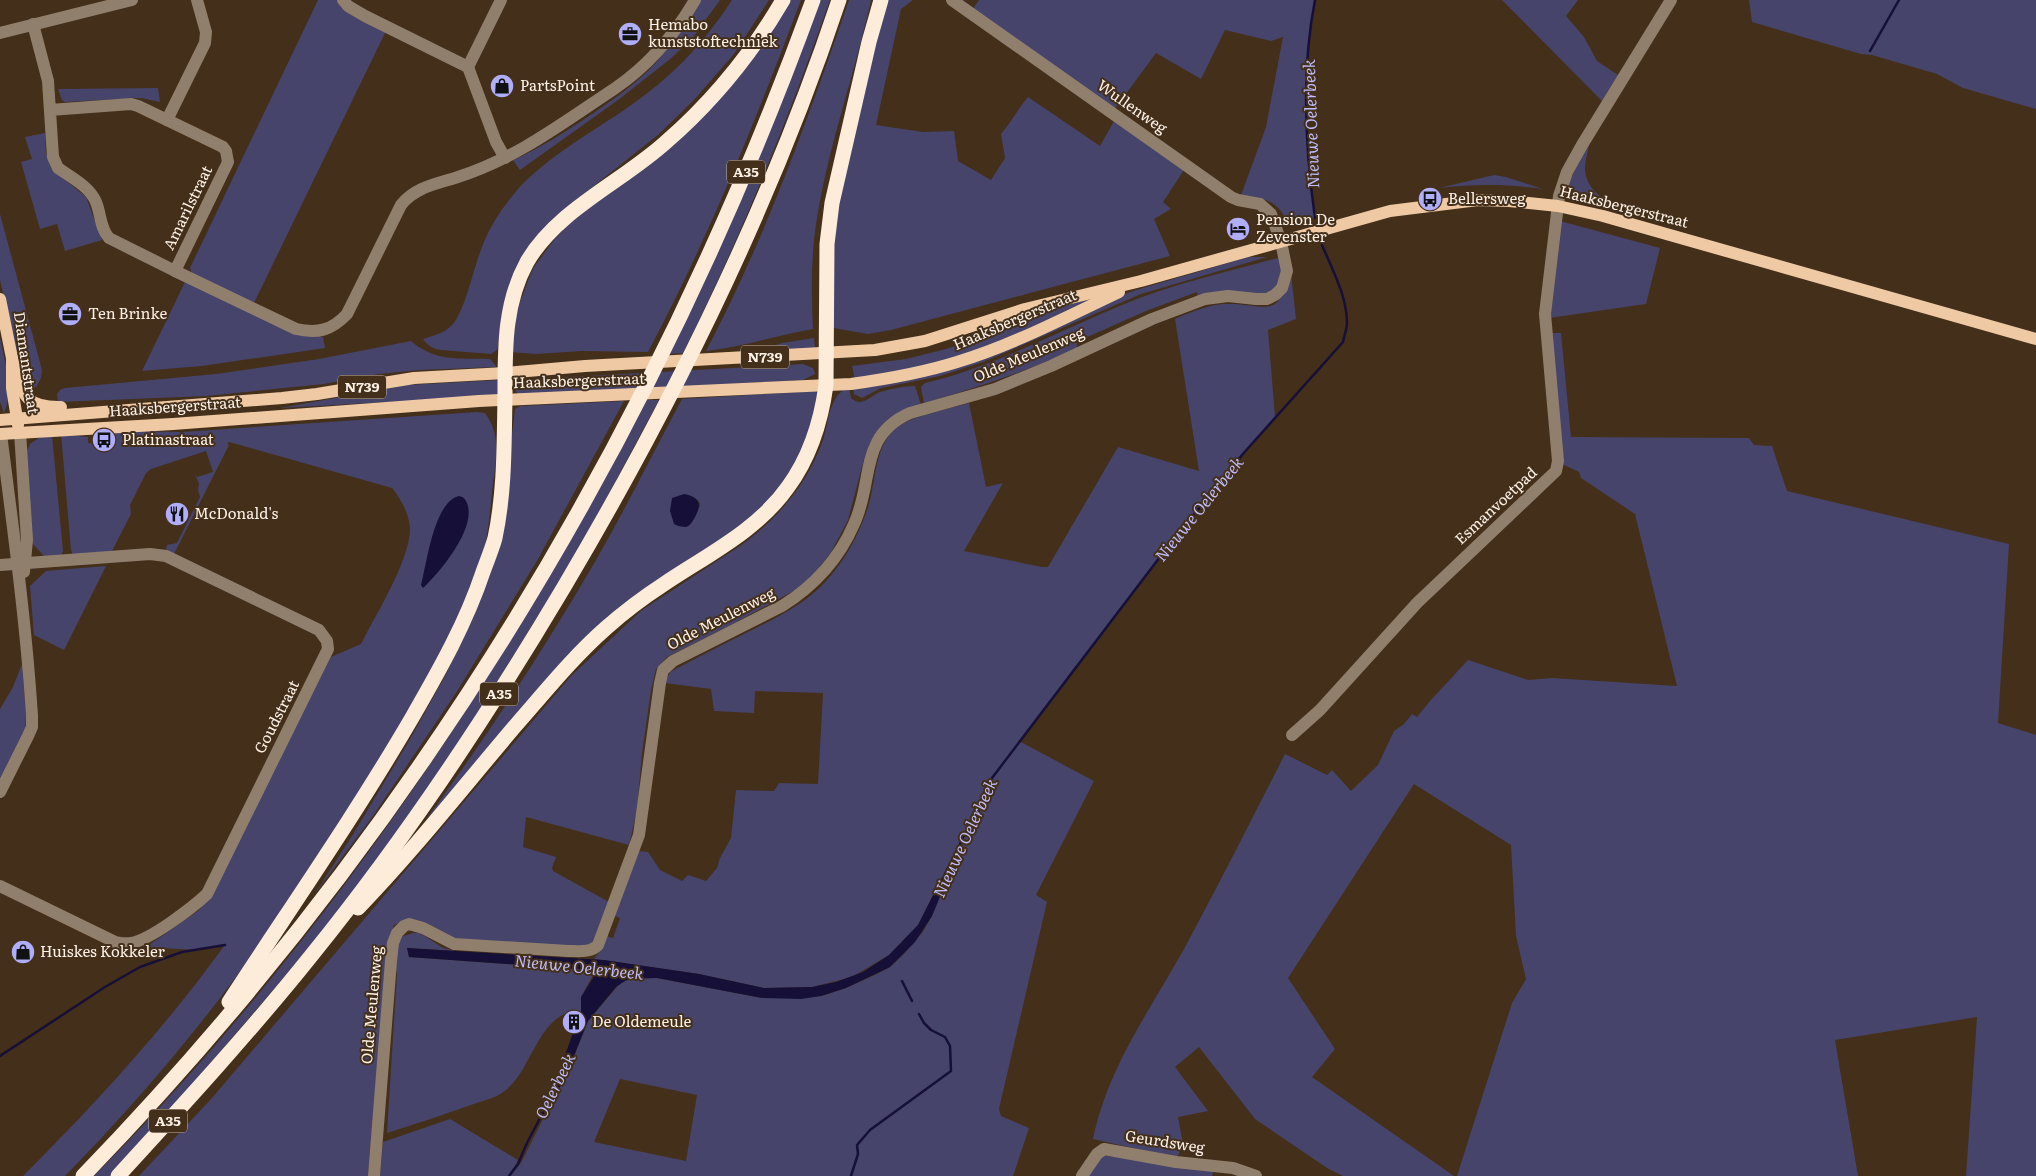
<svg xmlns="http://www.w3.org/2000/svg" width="2036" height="1176" viewBox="0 0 2036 1176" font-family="Literata,serif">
	<rect width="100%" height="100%" fill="#442f1a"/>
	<g fill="#46446a" fill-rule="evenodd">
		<path d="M318 0H338L386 31 254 303 192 274 190 268Z"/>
		<path d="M701 0H720L691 40 669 60 618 100 520 170 513 160C543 147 568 130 595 112 614 99 632 86 649 70 669 49 686 25 701 0Z"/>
		<path d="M732 0H769L734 54 693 101 659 134 570 205 551 223 503 322 497 350 491 354 441 350C433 349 428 346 423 339 432 336 442 334 450 327 464 316 474 266 482 247 489 228 500 211 513 195 538 163 590 133 624 110 671 78 701 47 732 0Z"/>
		<path d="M785 0H801C756 120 708 239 648 352L582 351 536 354 510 352 516 313 529 278 534 267 554 240 571 222 653 156Z"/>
		<path d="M818 0H830C788 120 740 239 683 353L668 354Z"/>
		<path d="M849 0H871C855 73 829 144 817 218 811 254 811 292 813 329 777 335 743 347 706 351 765 239 808 119 849 0Z"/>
		<path d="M883 0H913L901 9 876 125 923 132 954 131 958 161 991 180 1005 158 1001 134C1011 122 1018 109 1028 97L1100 146 1114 121 1184 170 1163 202 1171 209 1154 219 1170 256 891 330 868 334 833 328 830 273 836 214Z"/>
		<path d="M979 0H1315C1301 71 1305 147 1315 218L1289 227C1279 200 1267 199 1241 195L1266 127 1283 37 1271 41 1225 30 1201 79 1156 53 1114 110 972 10Z"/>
		<path d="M1502 0H1578L1566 16 1584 37 1597 61 1618 75 1602 101Z"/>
		<path d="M1749 0H2036V109L1963 88 1937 74 1872 55 1861 54 1752 22Z"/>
		<path d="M158 88 160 102 141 98 65 102 62 100 58 89Z"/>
		<path d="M45 133 46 153 51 168 86 197 102 240 65 251 57 224 40 229 21 162 32 159 25 137Z"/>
		<path d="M1589 141C1589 150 1585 159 1585 169 1586 186 1597 195 1610 203L1564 193Z"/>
		<path d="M1494 175 1506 177 1543 189C1507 184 1474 184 1439 188Z"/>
		<path d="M0 214 42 370 41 378 36 387 28 388 20 368 0 280Z"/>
		<path d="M1560 221 1660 248 1646 304 1549 318Z"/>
		<path d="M1248 257H1267L1141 294 983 362 940 376 881 388 862 398 854 394 853 387 886 382 1136 290Z"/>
		<path d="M1278 258 1283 266 1274 293 1198 298 1197 292 1146 311 1076 342 1078 349C1028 370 977 388 924 403L921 387 925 383C994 367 1056 332 1122 305 1172 284 1226 272 1278 258Z"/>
		<path d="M1291 273 1296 319 1268 330 1275 417C1185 521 1105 633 1019 741L1094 781 1036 895 1047 902 999 1109 1001 1116 1029 1128 1013 1176H380L383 1142 450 1119 518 1160 511 1175 521 1163 572 1061 588 1021 621 982 636 978H657L762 998 822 996 846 988 877 974 890 967 902 956 922 933 932 916 973 816 918 925 889 955 852 977 812 987 764 988 699 974 594 959 601 950 606 936 613 938 620 918 613 915 639 851 648 852 660 870 682 881 688 875 706 881 717 868 720 858 731 838 736 790 774 791 779 783 818 784 823 693 755 691 754 713 714 711 711 689 665 683 670 672C696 658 722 645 748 632 776 618 806 604 827 580 846 559 861 531 869 504 877 476 874 439 904 423 919 415 952 408 969 403L986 487 1003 483 964 551 1042 567H1048L1118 447 1199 471 1175 319C1191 312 1209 304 1227 304 1265 303 1277 322 1291 273ZM620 1079 697 1095 686 1161 594 1142Z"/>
		<path d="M185 282 303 335 323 337 325 348 202 366 142 371Z"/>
		<path d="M1100 298 961 358 855 380 852 366 906 359 946 349 986 336 1064 304Z"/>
		<path d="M1550 333H1561L1571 437 1749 438 1754 445 1772 446 1787 491 2009 544 1998 723 2036 735V1176H1966L1977 1017 1835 1040 1858 1176H1457L1512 1003 1526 979 1516 936 1511 845 1414 784 1288 978 1335 1049 1312 1077 1454 1176H1343L1327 1168 1255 1119 1199 1047 1175 1067 1208 1111 1178 1117 1183 1144 1177 1158 1093 1139C1108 1067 1149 1012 1184 949 1219 884 1252 819 1285 754L1327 775 1332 770 1351 791 1378 765 1394 731 1404 724 1412 714 1417 717 1430 701 1468 660 1528 680 1552 678 1677 686 1635 514 1581 478 1579 472 1562 464Z"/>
		<path d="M0 337C4 360 15 390 4 413L0 402Z"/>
		<path d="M814 338 815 349 739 356 782 343Z"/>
		<path d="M411 341C435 362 459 358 490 359L497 367 419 370 379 374 324 384 206 396 58 402 57 394 60 390 65 388 216 374 319 359Z"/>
		<path d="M803 364 813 368 815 374 803 380 518 395 514 388 520 382 532 379Z"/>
		<path d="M499 380V396L280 408 407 385Z"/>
		<path d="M915 386 921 405 909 411 864 459 848 520 830 554 809 580 790 593 729 626 667 657 656 669 651 690 642 753 637 810 629 845 526 817 523 847 556 857 552 868 553 871 609 902 593 947 449 940 403 922 394 925 389 939 368 1176H139L212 1098 571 676 642 610 743 544C779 517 806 485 822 443 829 425 828 395 849 387L851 398C862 408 870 396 880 392 890 389 904 386 915 386Z"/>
		<path d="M816 391 820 397 805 443 796 462 786 479 756 515 632 603 425 821C485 739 541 654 592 567 624 512 652 455 682 399ZM696 499 700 503V507L672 518 671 504Z"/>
		<path d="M646 400H659L578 551 468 729 391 843 332 921 114 1176H94C247 1022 381 847 496 663 550 578 601 491 646 400Z"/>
		<path d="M624 401 538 559 456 693 373 816 314 895 352 836 409 741 444 678 476 611 504 503 515 409 521 406Z"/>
		<path d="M477 412 485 413C503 437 495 464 492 492 489 520 487 549 477 576 456 631 426 681 397 732 305 893 195 1044 65 1176H23C95 1104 165 1028 224 946L194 950 146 947 198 911 208 900 331 657 361 644C376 614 409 562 410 530 410 515 401 499 392 488L229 442 227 444 229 445 174 554 166 551 167 545 177 543 200 497 198 490 199 484 194 471 197 477 213 472 206 451 151 469 146 473 130 505 131 514 111 553 73 555 71 550 61 434 88 437V443L96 444 105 442V436L128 431 182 432Z"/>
		<path d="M43 435H52L63 551 61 556 45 557 32 543 26 453 30 444Z"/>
		<path d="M106 566 64 650 34 635 30 586 46 571Z"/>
		<path d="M22 664 26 717 25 730 0 780V709L13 687Z"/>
		<path d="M413 933H420L443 948 456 951 407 948 409 957 591 970 593 975 581 997V1018L567 1013C537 1024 530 1071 506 1090 497 1098 482 1101 471 1105 443 1115 415 1124 387 1133L397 974 394 958 401 937Z"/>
		<path d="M1099 1155 1214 1169 1212 1176H1086Z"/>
	</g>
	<g fill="#161038">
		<path d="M684 494C701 497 702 505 694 519 692 522 690 526 686 527 682 527 677 526 674 524L670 511 672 498Z"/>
		<path d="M459 496C464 497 465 499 467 503 477 528 440 572 423 588L421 585C427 562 434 502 459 496Z"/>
		<path d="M973 816 932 916 915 942 890 967 846 988 821 996 801 999 762 998 657 978 628 979 616 987 588 1021 572 1061 555 1097 548 1103 574 1030H576L581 1018V997L593 978V972L591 970 409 957 407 948 604 960 699 974 764 988 812 987 836 982 863 972 889 955 918 925Z"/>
	</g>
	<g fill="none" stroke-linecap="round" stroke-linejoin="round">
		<g stroke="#161038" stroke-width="2.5">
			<path d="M1315 0C1301 71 1305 147 1315 218"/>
			<path d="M1870 51 1899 0"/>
			<path d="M972 817 992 778 1163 553 1242 455 1343 342C1344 336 1347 329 1347 323 1347 296 1332 269 1322 245"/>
			<path d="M902 981 912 1001"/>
			<path d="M0 1056 105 987 140 967 182 952 225 945"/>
			<path d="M509 1176 518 1164 527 1143 549 1101"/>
			<path d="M851 1176 858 1154 857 1145 870 1130 951 1071 950 1046 945 1037 931 1030 924 1023 919 1014"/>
		</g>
		<g stroke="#917f6d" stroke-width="12">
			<path d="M343 0 348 6 365 16 468 67 496 142 505 158"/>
			<path d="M33 24 48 81 53 157 58 168C71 177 90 187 96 202 101 214 100 228 109 238L175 271 228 162 226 151 223 147 138 106 131 104 50 110"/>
			<path d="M0 33 132 0"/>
			<path d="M468 67 501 0"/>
			<path d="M167 120 205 43 206 32 197 0"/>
			<path d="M175 271 296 329C318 334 332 330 347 314L401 205C414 188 435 184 455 178 516 159 561 124 614 89 648 66 674 36 695 0"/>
			<path d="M20 432 27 540 24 572"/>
			<path d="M0 565 150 554 166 556 319 630 327 641 328 649 207 894C192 908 150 940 131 943 125 944 121 943 115 942L0 886"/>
			<path d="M1292 735 1320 710 1417 603 1556 471 1558 461 1545 314 1559 196 1567 172 1582 145 1671 0"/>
			<path d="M0 792 28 736 32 727V716C26 622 13 528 1 434"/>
			<path d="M374 1176 391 961 393 943 397 933 404 926 409 924 423 928 454 944 568 951C578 951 591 953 598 945L639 835 660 683 663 670 673 661 782 606C814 586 839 559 854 524 874 482 858 436 910 413L995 389 1051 366 1152 319 1205 299 1228 296 1256 299H1267L1275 295 1282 288 1287 271 1281 242 1271 214 1260 204 1238 200 1231 197 952 0"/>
			<path d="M1082 1176 1097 1154 1104 1149 1176 1162 1233 1168 1256 1176"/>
		</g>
		<g stroke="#eec9a4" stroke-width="12">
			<path d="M0 299 12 358V388L18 425"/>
			<path d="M12 358C22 390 21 408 61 407"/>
			<path d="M0 420 282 398 317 394 414 378 505 373 585 366 875 350 925 341 1025 309 1141 281 1390 211 1478 200 1509 201 1558 206 1603 216 2036 339"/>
			<path d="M0 434 173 424 479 401 851 384C887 379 922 373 957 362 1013 345 1066 317 1119 292"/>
		</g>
		<g stroke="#feecdb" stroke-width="15">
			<path d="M358 908C414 850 464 786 516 725 545 692 573 657 606 628 624 612 644 597 664 584 707 555 757 531 788 487 810 457 821 422 826 385L827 244 832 203 869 42 881 0"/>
			<path d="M229 1002C291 907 356 814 413 716 440 669 466 623 483 572 487 561 492 549 495 538 505 491 504 443 505 396 505 349 504 304 527 262 557 210 622 182 666 142 712 102 752 53 783 0"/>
			<path d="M83 1176C410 838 652 442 813 0"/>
			<path d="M118 1176C184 1104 250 1032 311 956 405 840 488 715 564 587 674 401 771 205 839 0"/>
		</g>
	</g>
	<defs>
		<g id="office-disc" transform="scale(1.25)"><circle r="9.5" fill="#b0aefa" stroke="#442f1a"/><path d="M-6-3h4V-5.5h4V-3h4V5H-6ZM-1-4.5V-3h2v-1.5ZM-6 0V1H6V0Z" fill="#111"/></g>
		<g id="shop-disc" transform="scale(1.25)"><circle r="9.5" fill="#b0aefa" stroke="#442f1a"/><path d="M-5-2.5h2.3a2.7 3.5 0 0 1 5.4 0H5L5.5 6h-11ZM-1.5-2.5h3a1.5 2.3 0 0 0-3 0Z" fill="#111"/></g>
		<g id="bus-disc" transform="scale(1.25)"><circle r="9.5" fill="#b0aefa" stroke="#442f1a"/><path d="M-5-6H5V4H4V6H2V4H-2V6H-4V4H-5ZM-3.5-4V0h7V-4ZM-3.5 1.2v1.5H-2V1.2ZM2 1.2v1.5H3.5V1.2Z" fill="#111"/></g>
		<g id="hotel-disc" transform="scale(1.25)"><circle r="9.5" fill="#b0aefa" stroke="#442f1a"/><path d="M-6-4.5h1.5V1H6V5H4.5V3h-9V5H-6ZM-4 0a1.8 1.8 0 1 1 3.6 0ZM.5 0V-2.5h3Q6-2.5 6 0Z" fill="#111"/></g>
		<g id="restaurant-disc" transform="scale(1.25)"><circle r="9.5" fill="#b0aefa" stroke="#442f1a"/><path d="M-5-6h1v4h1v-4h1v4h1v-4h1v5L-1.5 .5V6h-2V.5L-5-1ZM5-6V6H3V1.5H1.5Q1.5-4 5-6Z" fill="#111"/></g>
		<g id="building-disc" transform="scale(1.25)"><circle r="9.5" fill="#b0aefa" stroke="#442f1a"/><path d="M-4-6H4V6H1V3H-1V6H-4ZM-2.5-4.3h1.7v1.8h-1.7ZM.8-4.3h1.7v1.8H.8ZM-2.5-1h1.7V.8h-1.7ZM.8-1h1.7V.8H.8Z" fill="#111"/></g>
	</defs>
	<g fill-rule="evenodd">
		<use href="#office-disc" x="630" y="34"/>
		<use href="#shop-disc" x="502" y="86"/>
		<use href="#bus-disc" x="1430" y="199"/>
		<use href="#hotel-disc" x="1238" y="229"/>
		<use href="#office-disc" x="70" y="314"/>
		<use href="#bus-disc" x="104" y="440"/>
		<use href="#restaurant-disc" x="177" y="514"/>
		<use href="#shop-disc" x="23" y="952"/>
		<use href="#building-disc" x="574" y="1022"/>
	</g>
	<g text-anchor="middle" stroke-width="4" stroke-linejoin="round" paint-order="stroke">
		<g fill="#442f1a" stroke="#c6b8aa" stroke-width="1">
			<rect x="727" y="160.5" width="38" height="23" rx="4"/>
			<rect x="741" y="345.5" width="48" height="23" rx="4"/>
			<rect x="338" y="375.5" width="48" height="23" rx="4"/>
			<rect x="480" y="682.5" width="38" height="23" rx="4"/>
			<rect x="149" y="1109.5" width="38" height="23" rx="4"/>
		</g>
		<g font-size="14" font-weight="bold" fill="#fdf2e8">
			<text x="746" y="177">A35</text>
			<text x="765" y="362">N739</text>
			<text x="362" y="392">N739</text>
			<text x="499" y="699">A35</text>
			<text x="168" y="1126">A35</text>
		</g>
		<g font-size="15" fill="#fdf2e8" stroke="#442f1a" text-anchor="start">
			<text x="648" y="30">Hemabo<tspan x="648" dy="17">kunststoftechniek</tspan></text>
			<text x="520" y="91">PartsPoint</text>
			<text x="1448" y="204">Bellersweg</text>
			<text x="1256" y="225">Pension De<tspan x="1256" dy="17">Zevenster</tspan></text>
			<text x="88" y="319">Ten Brinke</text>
			<text x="122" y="445">Platinastraat</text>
			<text x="194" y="519">McDonald's</text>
			<text x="40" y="957">Huiskes Kokkeler</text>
			<text x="592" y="1027">De Oldemeule</text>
		</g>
		<g font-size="15" fill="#fdf2e8" stroke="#442f1a">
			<text transform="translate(1132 107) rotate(35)" y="5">Wullenweg</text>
			<text transform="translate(1624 207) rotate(14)" y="5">Haaksbergerstraat</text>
			<text transform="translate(188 208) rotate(-64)" y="5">Amarilstraat</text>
			<text transform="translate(1015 320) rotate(-23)" y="5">Haaksbergerstraat</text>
			<text transform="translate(1029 355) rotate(-23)" y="5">Olde Meulenweg</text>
			<text transform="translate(26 363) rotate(82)" y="5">Diamantstraat</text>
			<text transform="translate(579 381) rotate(-2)" y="5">Haaksbergerstraat</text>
			<text transform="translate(175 407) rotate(-4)" y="5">Haaksbergerstraat</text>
			<text transform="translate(1496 506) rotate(-43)" y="5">Esmanvoetpad</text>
			<text transform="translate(721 619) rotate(-27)" y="5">Olde Meulenweg</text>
			<text transform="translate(277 717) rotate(-63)" y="5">Goudstraat</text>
			<text transform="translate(372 1005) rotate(-85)" y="5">Olde Meulenweg</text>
			<text transform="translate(1165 1142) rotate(9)" y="5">Geurdsweg</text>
		</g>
		<g font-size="16" font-style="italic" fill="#bebdfa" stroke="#442f1a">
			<text transform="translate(1311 124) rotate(-92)" y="6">Nieuwe Oelerbeek</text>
			<text transform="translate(1199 509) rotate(-51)" y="6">Nieuwe Oelerbeek</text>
			<text transform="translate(965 838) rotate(-65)" y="6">Nieuwe Oelerbeek</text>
			<text transform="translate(579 967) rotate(6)" y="6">Nieuwe Oelerbeek</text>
			<text transform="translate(555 1086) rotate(-64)" y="6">Oelerbeek</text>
		</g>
	</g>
</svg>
